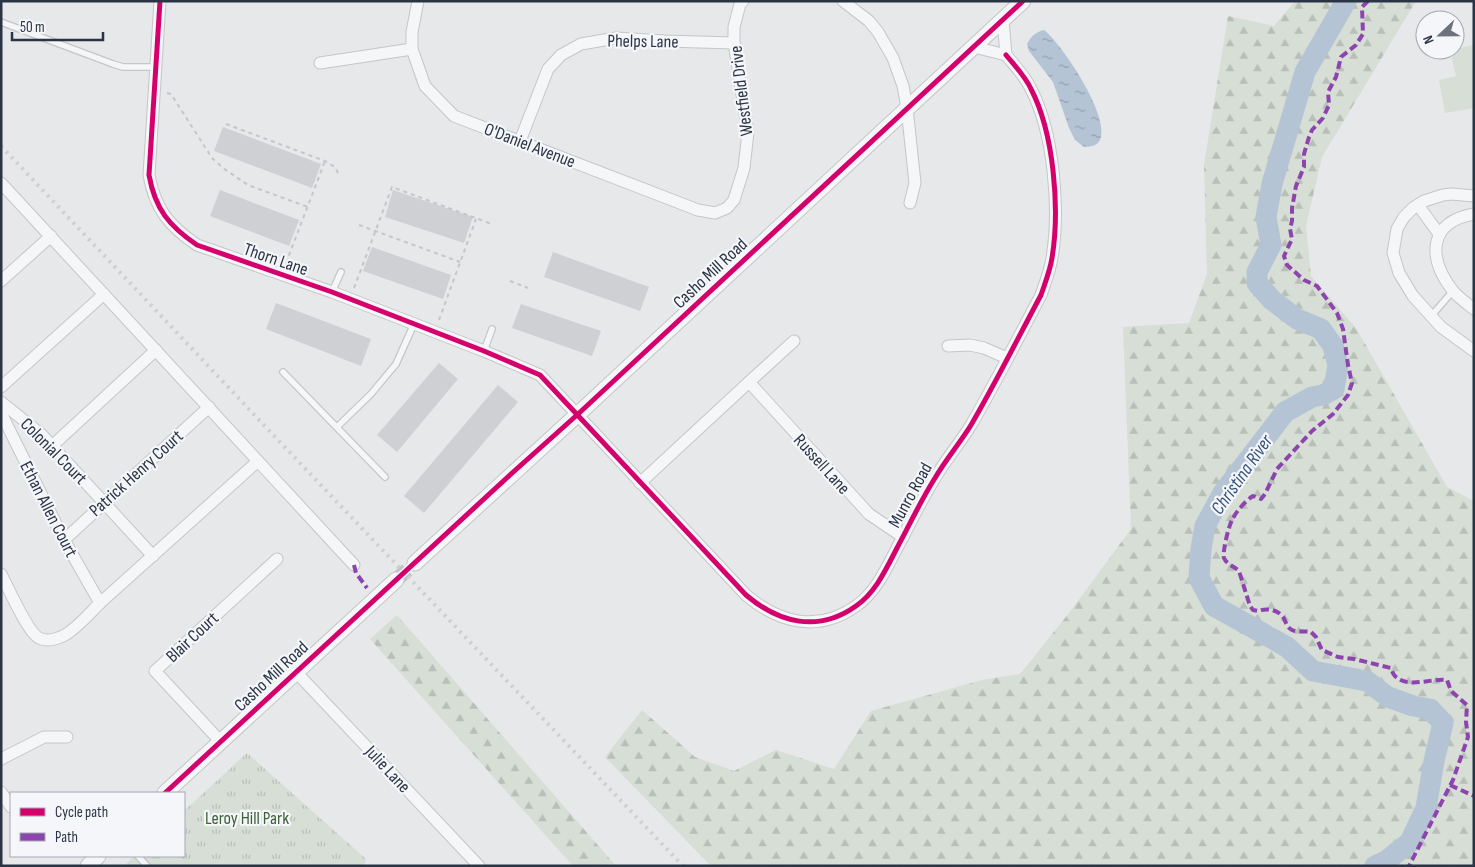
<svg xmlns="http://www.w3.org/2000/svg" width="1475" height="867" viewBox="0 0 1475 867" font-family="'Sofia Sans Condensed',sans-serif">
	<defs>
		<pattern id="forest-firs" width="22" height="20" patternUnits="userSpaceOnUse" patternTransform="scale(1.25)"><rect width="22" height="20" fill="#d6ded6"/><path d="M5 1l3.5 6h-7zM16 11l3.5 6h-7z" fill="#b8bfb9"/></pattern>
		<pattern id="park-tufts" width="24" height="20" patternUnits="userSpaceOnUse" patternTransform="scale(1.25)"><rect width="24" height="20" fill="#d6ded6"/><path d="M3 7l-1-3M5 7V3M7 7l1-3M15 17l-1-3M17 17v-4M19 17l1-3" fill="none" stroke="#b8bfb9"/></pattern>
		<pattern id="water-ripples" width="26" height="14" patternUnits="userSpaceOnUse" patternTransform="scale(1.25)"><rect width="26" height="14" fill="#b4c4d5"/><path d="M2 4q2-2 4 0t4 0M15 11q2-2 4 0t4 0" fill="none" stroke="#93a0af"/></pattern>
	</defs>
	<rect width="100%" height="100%" fill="#e6e8ea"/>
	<path fill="#d6ded6" d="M1474 45V108L1445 113 1439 80 1456 76 1450 50Z"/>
	<g fill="url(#forest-firs)">
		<path d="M1295 1H1416L1322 157 1306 226 1311 276 1356 328 1447 487 1474 501V866H711L605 757 642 710 695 757 734 771 776 750 834 769 871 711 982 680 1020 674 1069 613 1131 529 1123 327 1189 323 1207 274 1204 165 1228 16 1274 26Z"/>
		<path d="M397 615 616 866H573L370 639Z"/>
	</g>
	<path fill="url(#park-tufts)" d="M247 753 366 859 364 866H124L134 856H184V811Z"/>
	<path fill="url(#water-ripples)" d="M1044 30C1062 44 1111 117 1100 140 1097 146 1090 147 1084 147L1075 140 1069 128 1053 82 1029 51 1027 44C1031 36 1036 32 1044 30Z"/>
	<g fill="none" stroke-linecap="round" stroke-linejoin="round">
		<path stroke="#b4c4d5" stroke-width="21" d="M1346 1 1305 72 1272 184 1266 217 1271 245 1257 272V283L1272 300 1297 319 1321 329 1333 346 1338 365 1334 389 1323 395 1312 397 1285 412 1223 493 1205 526 1201 549 1199 578 1214 606 1287 647 1313 671 1367 681 1388 697 1413 706 1430 709 1443 723 1434 761 1426 808 1410 842 1386 861 1375 866"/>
	</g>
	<g fill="#ced0d3">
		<path d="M223 127 321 164 312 188 214 151Z"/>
		<path d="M220 190 299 220 289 246 210 216Z"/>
		<path d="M393 190 473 217 464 243 385 217Z"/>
		<path d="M372 247 451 275 443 299 363 271Z"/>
		<path d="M553 252 649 287 640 311 544 277Z"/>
		<path d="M276 303 371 339 361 366 266 329Z"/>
		<path d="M521 304 601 331 592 356 512 328Z"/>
		<path d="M439 363 458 379 397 452 377 435Z"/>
		<path d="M498 385 518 402 424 513 404 496Z"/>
	</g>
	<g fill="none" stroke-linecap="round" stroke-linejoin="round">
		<path stroke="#c1c4c9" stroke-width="15" stroke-dasharray="15 8" stroke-linecap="butt" d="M396 580 415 563"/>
		<g stroke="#c4c6c8" stroke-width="8">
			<g id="service">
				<path d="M1 22 113 64 123 67H156"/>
				<path d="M332 292 341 272"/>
				<path d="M1432 315 1453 291"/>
				<path d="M484 351 492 329"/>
				<path d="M283 372 385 477"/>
				<path d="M337 427 371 394 396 364 414 324"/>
				<path d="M138 856 147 866"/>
			</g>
		</g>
		<g stroke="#c4c6c8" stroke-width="13">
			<g id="minor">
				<path d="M160 1 149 175C155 209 169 226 197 245L332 292 484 351 540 375 746 595C779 623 818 633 856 606 876 592 886 569 897 548 910 524 921 500 935 478 946 459 960 443 971 425 996 382 1018 338 1041 295 1045 283 1050 271 1052 258 1060 209 1054 133 1031 89 1025 76 1015 66 1006 55"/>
				<path d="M418 1 412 32V49L425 86 454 116 698 210 715 213 727 208 734 200 744 168 748 132 734 43V27L740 4 743 1"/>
				<path d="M843 1 869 21 878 32 893 58 903 86 907 108 915 183 910 203"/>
				<path d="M974 47 1006 55 1003 20"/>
				<path d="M320 63 412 49"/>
				<path d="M520 141 548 69 561 55 581 44 616 38 665 41 734 43"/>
				<path d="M1 183 354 565"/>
				<path d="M1474 196 1452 194 1443 195 1424 201 1413 208 1404 217 1397 229 1393 253 1399 273 1413 296 1441 327 1474 351"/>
				<path d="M1418 205 1439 234"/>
				<path d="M1474 214C1427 222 1428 259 1453 291 1459 298 1466 303 1474 309"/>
				<path d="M1 281 51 236"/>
				<path d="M948 346 970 345 984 348 1007 358"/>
				<path d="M749 382 794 341"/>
				<path d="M1 387 104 294"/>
				<path d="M1 402 41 434 52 446 153 556"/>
				<path d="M1 413 64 540 100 603"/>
				<path d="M52 446 156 350"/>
				<path d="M640 483 749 382 869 514 903 537"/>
				<path d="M64 540 209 407"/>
				<path d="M1 574C8 587 28 633 39 638 47 642 57 639 65 635 78 627 89 614 100 603L258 461"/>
				<path d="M296 672 479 866"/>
				<path d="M221 742 155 671 277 559"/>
				<path d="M1 759 44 737H67"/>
				<path d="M1 792 11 807"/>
			</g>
		</g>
		<g stroke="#c4c6c8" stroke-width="17">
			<g id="tertiary">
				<path d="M415 563 577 415 1023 1"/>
				<path d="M165 793 396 580"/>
				<path d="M88 866 98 856"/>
			</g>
		</g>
		<g stroke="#c5c6ca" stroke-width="2" stroke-dasharray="4 4" stroke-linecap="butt">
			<path d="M167 93 171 94 212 158 223 168 248 185 308 207"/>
			<path d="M226 124 325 161 335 167 339 175"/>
			<path d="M359 225 460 262"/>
			<path d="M286 263 325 161"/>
			<path d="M510 281 528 288"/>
			<path d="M354 288 392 187 489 223 488 226"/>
			<path d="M439 320 476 219"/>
		</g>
		<use href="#service" stroke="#f5f6f7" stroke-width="5.5"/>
		<use href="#minor" stroke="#f5f6f7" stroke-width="11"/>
		<use href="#tertiary" stroke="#f5f6f7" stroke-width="15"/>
		<path stroke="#cecfd2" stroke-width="4" stroke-dasharray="2.5 5" stroke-linecap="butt" d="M1 146 278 440 683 866"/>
		<g stroke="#8e44ad" stroke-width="4" stroke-dasharray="8 4" stroke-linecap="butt">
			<path d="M1368 1 1362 7 1363 34 1356 45 1341 57 1336 77 1328 92 1329 105 1323 118 1312 130 1309 137 1304 154V167L1296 186 1292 208V221L1290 229 1292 239 1284 256 1287 265 1304 280 1317 286 1337 313 1343 329 1348 365 1352 383 1348 395 1333 414 1312 431 1277 469 1265 494 1261 499 1253 496C1246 500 1235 513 1232 520 1229 525 1222 553 1224 558 1227 565 1234 566 1239 571L1250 606 1253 610 1258 611C1266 608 1277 609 1283 617 1286 621 1286 627 1292 630 1296 632 1306 631 1311 632L1316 637 1322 650 1338 657 1354 659 1391 668C1392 671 1393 674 1395 676 1407 689 1431 678 1447 680L1451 691 1467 705 1466 722 1468 737 1453 780 1409 866"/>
			<path d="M354 565 356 573 367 588"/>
			<path d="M1450 785 1474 796"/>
		</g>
		<g stroke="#f4f6f9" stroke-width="8">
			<g id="cycleway">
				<path d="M160 1 149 175C155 209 169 226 197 245L332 292 484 351 540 375 746 595C779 623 818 633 856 606 876 592 886 569 897 548 910 524 921 500 935 478 946 459 960 443 971 425 996 382 1018 338 1041 295 1045 283 1050 271 1052 258 1060 209 1054 133 1031 89 1025 76 1015 66 1006 55"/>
				<path d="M165 793 511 474 577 415 1023 1"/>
			</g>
		</g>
		<use href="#cycleway" stroke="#d6006c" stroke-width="5"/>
	</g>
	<g text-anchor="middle" stroke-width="4.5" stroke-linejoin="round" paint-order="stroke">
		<g font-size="18" fill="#2b3445" stroke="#f4f6f9">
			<text transform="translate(643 41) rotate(1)" y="6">Phelps Lane</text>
			<text transform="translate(741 91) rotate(-97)" y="6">Westfield Drive</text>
			<text transform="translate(530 145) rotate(21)" y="6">O'Daniel Avenue</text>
			<text transform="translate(276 259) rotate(19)" y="6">Thorn Lane</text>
			<text transform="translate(710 273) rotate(-43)" y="6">Casho Mill Road</text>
			<text transform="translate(54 451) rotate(45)" y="6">Colonial Court</text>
			<text transform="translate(822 464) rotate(48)" y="6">Russell Lane</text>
			<text transform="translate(136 473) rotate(-42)" y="6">Patrick Henry Court</text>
			<text transform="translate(910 495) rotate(-61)" y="6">Munro Road</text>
			<text transform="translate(49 509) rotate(63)" y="6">Ethan Allen Court</text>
			<text transform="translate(192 637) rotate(-43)" y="6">Blair Court</text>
			<text transform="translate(271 676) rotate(-43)" y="6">Casho Mill Road</text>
			<text transform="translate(388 769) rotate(47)" y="6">Julie Lane</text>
		</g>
		<g font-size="18" fill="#3f6138" stroke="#f4f6f9">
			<text x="247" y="824">Leroy Hill Park</text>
		</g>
		<g font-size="19" font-style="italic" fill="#34527a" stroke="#f4f6f9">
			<text transform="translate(1241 474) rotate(-55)" y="7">Christina River</text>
		</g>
	</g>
	<rect width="1475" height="867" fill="none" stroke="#2b3445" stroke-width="5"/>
	<rect x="10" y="792" width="175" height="65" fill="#f4f6f9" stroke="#a4a8b1"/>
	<rect x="20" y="808" width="25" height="8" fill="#d6006c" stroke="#a4a8b1"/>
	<text x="55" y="817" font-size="15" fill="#2b3445">Cycle path</text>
	<rect x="20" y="833" width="25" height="8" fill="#8e44ad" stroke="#a4a8b1"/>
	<text x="55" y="842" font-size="15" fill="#2b3445">Path</text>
	<g transform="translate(1440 35) rotate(248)"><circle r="24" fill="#f4f6f9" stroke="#a4a8b1"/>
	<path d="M0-4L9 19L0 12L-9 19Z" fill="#6c737f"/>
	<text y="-8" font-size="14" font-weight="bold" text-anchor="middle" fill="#2b3445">N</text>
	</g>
	<path d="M12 32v8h91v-8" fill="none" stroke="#2b3445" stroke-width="2.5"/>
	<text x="20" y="32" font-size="15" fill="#2b3445" stroke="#f4f6f9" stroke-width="4" paint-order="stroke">50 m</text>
</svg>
